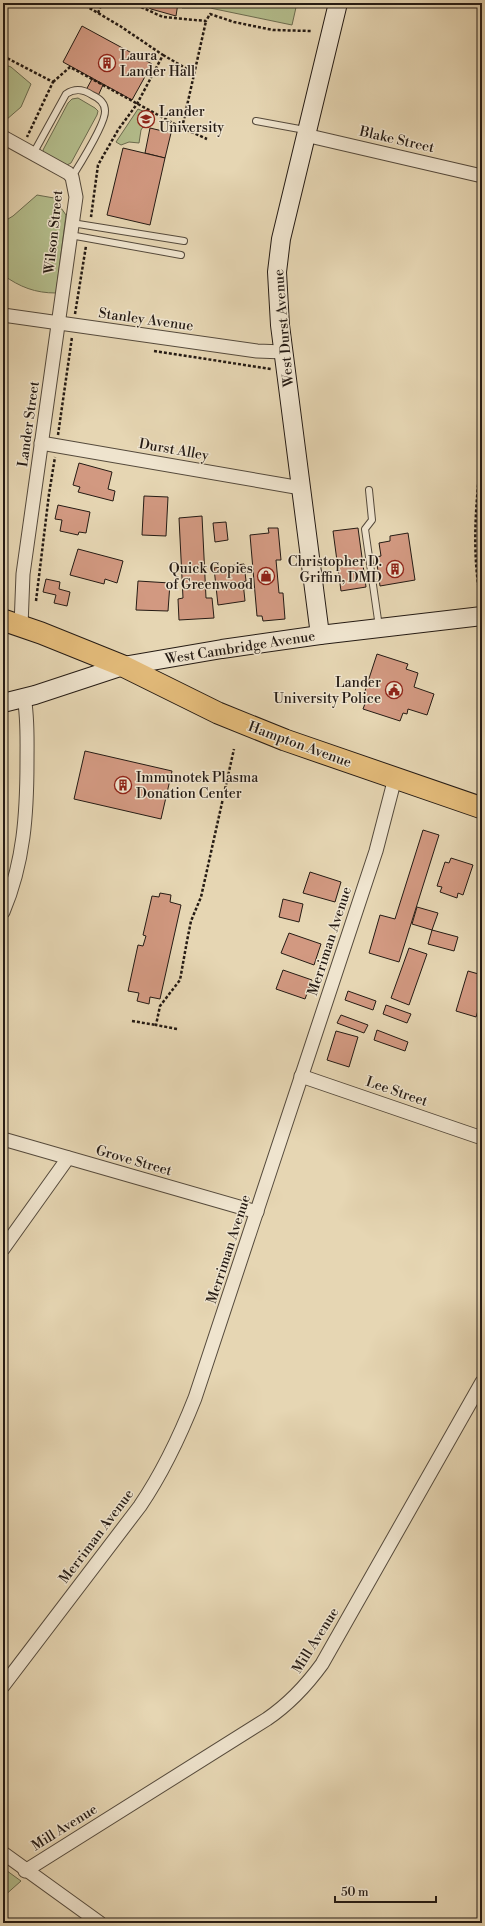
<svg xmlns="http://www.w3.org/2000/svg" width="485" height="1926" viewBox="0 0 485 1926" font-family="'Libre Bodoni',serif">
	<rect width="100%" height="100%" fill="#e6d6b3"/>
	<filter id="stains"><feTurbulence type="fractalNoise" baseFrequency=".005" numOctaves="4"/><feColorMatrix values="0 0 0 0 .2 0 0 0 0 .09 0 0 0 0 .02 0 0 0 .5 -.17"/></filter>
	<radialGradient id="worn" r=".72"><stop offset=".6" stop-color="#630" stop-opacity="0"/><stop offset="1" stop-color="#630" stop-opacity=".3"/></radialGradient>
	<g fill="#b4be8d" stroke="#6c6c50">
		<path d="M183 3H297L292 25 210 8H182Z"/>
		<path d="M3 64 11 67 31 84 21 107 6 120 3 118Z"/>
		<path d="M78 98 95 108 98 111 97 115 71 163 67 165 44 153 43 150 68 103 72 99Z"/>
		<path d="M138 109 145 112 148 119 141 130 139 143 129 142 121 145 116 142Z"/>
		<path d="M37 195 54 198 66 215 56 293C35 293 20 287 3 275V222L13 216Z"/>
		<path d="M3 1868 21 1881 3 1897Z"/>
	</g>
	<g fill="#d29981" stroke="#251b14">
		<path d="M141 3H178L176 16 151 9Z"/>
		<path d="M82 26 152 64 132 100 63 62Z"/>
		<path d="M92 79 103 85 98 96 86 90Z"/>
		<path d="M150 128 171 133 165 158 145 153Z"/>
		<path d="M123 148 165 158 150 225 107 215Z"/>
		<path d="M3 399 6 400 3 417Z"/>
		<path d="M79 463 112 472 108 489 115 491 113 501 78 492 80 487 73 485Z"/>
		<path d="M144 496 168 497 166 536 142 535Z"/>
		<path d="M58 505 90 512 86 533 79 532 78 535 60 531 62 520 55 519Z"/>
		<path d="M202 516 206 598H212L214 618 179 620 178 599 183 598 179 518Z"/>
		<path d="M226 522 228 540 215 542 213 523Z"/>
		<path d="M268 528H278L281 560H276L279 593H283L285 619 263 621 262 616H257L250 535 269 533Z"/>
		<path d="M358 528 366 587 341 591 333 531Z"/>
		<path d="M408 533 415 580 380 586 376 557 381 556 379 543 390 541V536Z"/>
		<path d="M78 549 123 561 117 583 105 579 104 584 70 575Z"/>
		<path d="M244 564 246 581 243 582 245 601 218 605 214 568Z"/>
		<path d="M46 579 60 582 59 589 70 592 67 606 54 603 56 595 43 592Z"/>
		<path d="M138 581 170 583 168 611 136 610Z"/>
		<path d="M377 654 408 664 406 669 418 673 414 687 434 694 427 715 408 709 407 714 403 713 400 721 363 709 366 701 362 700Z"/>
		<path d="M85 751 172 771 161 819 74 799Z"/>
		<path d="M423 830 439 835 399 962 369 953 380 915 395 919Z"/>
		<path d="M451 858 473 865 463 895 458 893 457 898 440 892 442 887 437 886 445 862 449 863Z"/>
		<path d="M310 872 341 882 335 902 303 893Z"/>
		<path d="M482 890V904L478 903Z"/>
		<path d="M160 893 171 895 170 902 181 905 160 999 150 997 149 1004 137 1001 139 993 128 991 138 945 143 946 146 936 143 935 152 896 159 897Z"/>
		<path d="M283 899 303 904 299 922 279 917Z"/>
		<path d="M417 907 438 913 432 930 412 924Z"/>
		<path d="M432 930 458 937 454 951 428 944Z"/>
		<path d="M289 933 321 944 314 965 281 953Z"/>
		<path d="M409 948 427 954 409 1005 391 998Z"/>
		<path d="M283 970 312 980 305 999 276 989Z"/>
		<path d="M468 971 482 975V998L476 1017 456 1011Z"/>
		<path d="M348 991 376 1001 373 1010 345 1000Z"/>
		<path d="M386 1005 411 1014 407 1023 383 1014Z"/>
		<path d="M341 1015 368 1025 364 1033 337 1023Z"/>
		<path d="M377 1030 408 1042 405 1051 374 1040Z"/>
		<path d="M336 1031 358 1037 349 1067 327 1060Z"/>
	</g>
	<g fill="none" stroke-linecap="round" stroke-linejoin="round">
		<g stroke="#554a3c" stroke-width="8">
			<g id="lane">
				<path d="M256 121 305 130"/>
				<path d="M33 154 66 94C75 88 83 89 92 95 99 98 105 103 105 111 106 123 80 164 72 177"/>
				<path d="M72 223 184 241"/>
				<path d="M70 235 181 255"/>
				<path d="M369 490 372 520 365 529 379 627"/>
			</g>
		</g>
		<g stroke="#554a3c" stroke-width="15">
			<g id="street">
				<path d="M305 135 482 176"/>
				<path d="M3 137 68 173 72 177 76 197 23 574 21 626"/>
				<path d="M3 315 257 351 284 352"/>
				<path d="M41 443 301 488"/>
				<path d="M3 912C24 863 27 813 27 761 27 739 28 718 24 697"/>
				<path d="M301 1076 482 1138"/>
				<path d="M3 1139 257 1212"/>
				<path d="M3 1249 68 1158"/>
				<path d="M3 1686 140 1506C163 1472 180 1436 195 1398L376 851 395 778"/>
				<path d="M3 1853 100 1923"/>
				<path d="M25 1871 267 1719C289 1704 306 1686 322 1664L482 1382"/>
			</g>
		</g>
		<g stroke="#251b14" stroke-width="20">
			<g id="secondary">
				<path d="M320 635 280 325 277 272 281 239 338 3"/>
				<path d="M3 703 35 695 123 666 222 649 320 635 482 616"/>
			</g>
		</g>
		<g stroke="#251b14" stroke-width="23">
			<path id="primary" d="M3 620 41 633 123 666 218 713 285 740 482 808"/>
		</g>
		<g stroke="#251b14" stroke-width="2.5" stroke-dasharray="3 2" stroke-linecap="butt">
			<path d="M81 3 120 26 163 55 137 104 118 130 98 165 91 217"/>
			<path d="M132 3 163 17 206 21 210 14 234 22 273 30 311 31"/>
			<path d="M98 13 102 3"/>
			<path d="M163 55 194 73"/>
			<path d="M3 56 53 82 27 137"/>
			<path d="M53 82 70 67 182 128 207 139"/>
			<path d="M182 128 206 21"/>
			<path d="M75 314 86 246"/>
			<path d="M154 351 271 369"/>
			<path d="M58 435 72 337"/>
			<path d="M36 601 49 494 55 457"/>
			<path d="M481 602C471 551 476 500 482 449"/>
			<path d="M132 1021 156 1025"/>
			<path d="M177 1029 156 1025 160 1006 180 980 187 941 191 921 201 897 234 749"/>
		</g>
		<use href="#lane" stroke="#efe4ce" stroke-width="6"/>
		<use href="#street" stroke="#efe4ce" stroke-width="13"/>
		<use href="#secondary" stroke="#efe4ce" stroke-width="18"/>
		<use href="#primary" stroke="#e3bb7a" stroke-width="21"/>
	</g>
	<defs>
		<g id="building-ring" transform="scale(0.9)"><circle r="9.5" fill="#efe4ce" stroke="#8f2418" stroke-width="1.5"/><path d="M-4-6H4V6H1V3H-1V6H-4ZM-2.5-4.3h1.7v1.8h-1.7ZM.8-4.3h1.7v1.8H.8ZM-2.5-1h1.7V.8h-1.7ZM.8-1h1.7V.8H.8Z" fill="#8f2418"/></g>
		<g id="university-ring" transform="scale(0.9)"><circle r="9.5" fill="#efe4ce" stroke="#8f2418" stroke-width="1.5"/><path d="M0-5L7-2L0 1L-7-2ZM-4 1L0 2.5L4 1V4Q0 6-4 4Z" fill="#8f2418"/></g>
		<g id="shop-ring" transform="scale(0.9)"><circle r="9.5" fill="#efe4ce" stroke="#8f2418" stroke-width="1.5"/><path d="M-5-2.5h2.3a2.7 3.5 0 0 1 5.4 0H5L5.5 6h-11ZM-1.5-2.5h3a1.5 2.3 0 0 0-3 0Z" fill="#8f2418"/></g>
		<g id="civic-ring" transform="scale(0.9)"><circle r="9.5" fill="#efe4ce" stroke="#8f2418" stroke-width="1.5"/><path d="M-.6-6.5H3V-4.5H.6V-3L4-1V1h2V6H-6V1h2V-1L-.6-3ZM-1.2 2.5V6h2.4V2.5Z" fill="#8f2418"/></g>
	</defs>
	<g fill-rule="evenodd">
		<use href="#building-ring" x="107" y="63"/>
		<use href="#university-ring" x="146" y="119"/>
		<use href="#building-ring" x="395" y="569"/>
		<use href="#shop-ring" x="266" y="576"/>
		<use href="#civic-ring" x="394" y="690"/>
		<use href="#building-ring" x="123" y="785"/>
	</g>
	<g text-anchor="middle" stroke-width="3" stroke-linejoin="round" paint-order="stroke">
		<g font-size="14" fill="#251b14" stroke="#efe4ce" text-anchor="start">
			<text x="120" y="60">Laura<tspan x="120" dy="16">Lander Hall</tspan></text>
			<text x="159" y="116">Lander<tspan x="159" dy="16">University</tspan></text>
			<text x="382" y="566" text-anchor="end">Christopher D.<tspan x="382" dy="16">Griffin, DMD</tspan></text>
			<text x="253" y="573" text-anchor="end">Quick Copies<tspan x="253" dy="16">of Greenwood</tspan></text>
			<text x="381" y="687" text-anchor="end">Lander<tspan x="381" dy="16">University Police</tspan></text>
			<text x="136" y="782">Immunotek Plasma<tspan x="136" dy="16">Donation Center</tspan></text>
		</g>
		<g font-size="14" fill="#251b14" stroke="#efe4ce">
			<text transform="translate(397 139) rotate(13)" y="5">Blake Street</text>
			<text transform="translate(53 232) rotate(-84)" y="5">Wilson Street</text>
			<text transform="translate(146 319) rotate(8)" y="5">Stanley Avenue</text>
			<text transform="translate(283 328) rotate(-95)" y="5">West Durst Avenue</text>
			<text transform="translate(28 424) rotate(-82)" y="5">Lander Street</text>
			<text transform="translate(174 449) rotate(10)" y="5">Durst Alley</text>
			<text transform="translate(240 647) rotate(-9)" y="5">West Cambridge Avenue</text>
			<text transform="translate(300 744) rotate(20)" y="5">Hampton Avenue</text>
			<text transform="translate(329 941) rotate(-72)" y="5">Merriman Avenue</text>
			<text transform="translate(397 1091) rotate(19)" y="5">Lee Street</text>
			<text transform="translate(134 1160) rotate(16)" y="5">Grove Street</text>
			<text transform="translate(228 1249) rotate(-72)" y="5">Merriman Avenue</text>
			<text transform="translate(96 1536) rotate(-53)" y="5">Merriman Avenue</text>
			<text transform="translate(315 1640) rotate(-58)" y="5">Mill Avenue</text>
			<text transform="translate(64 1827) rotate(-32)" y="5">Mill Avenue</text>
		</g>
	</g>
	<rect width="485" height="1926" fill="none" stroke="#e6d6b3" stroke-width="16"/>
	<rect x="4" y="4" width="477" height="1918" fill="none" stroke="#251b14" stroke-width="2"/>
	<rect x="8" y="8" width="469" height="1910" fill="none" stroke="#251b14"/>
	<path d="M335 1896v6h101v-6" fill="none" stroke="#251b14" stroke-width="2"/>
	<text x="341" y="1896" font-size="12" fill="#251b14" stroke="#efe4ce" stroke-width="3" paint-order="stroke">50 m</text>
	<rect width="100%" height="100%" filter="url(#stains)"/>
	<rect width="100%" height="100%" fill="url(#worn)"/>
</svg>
